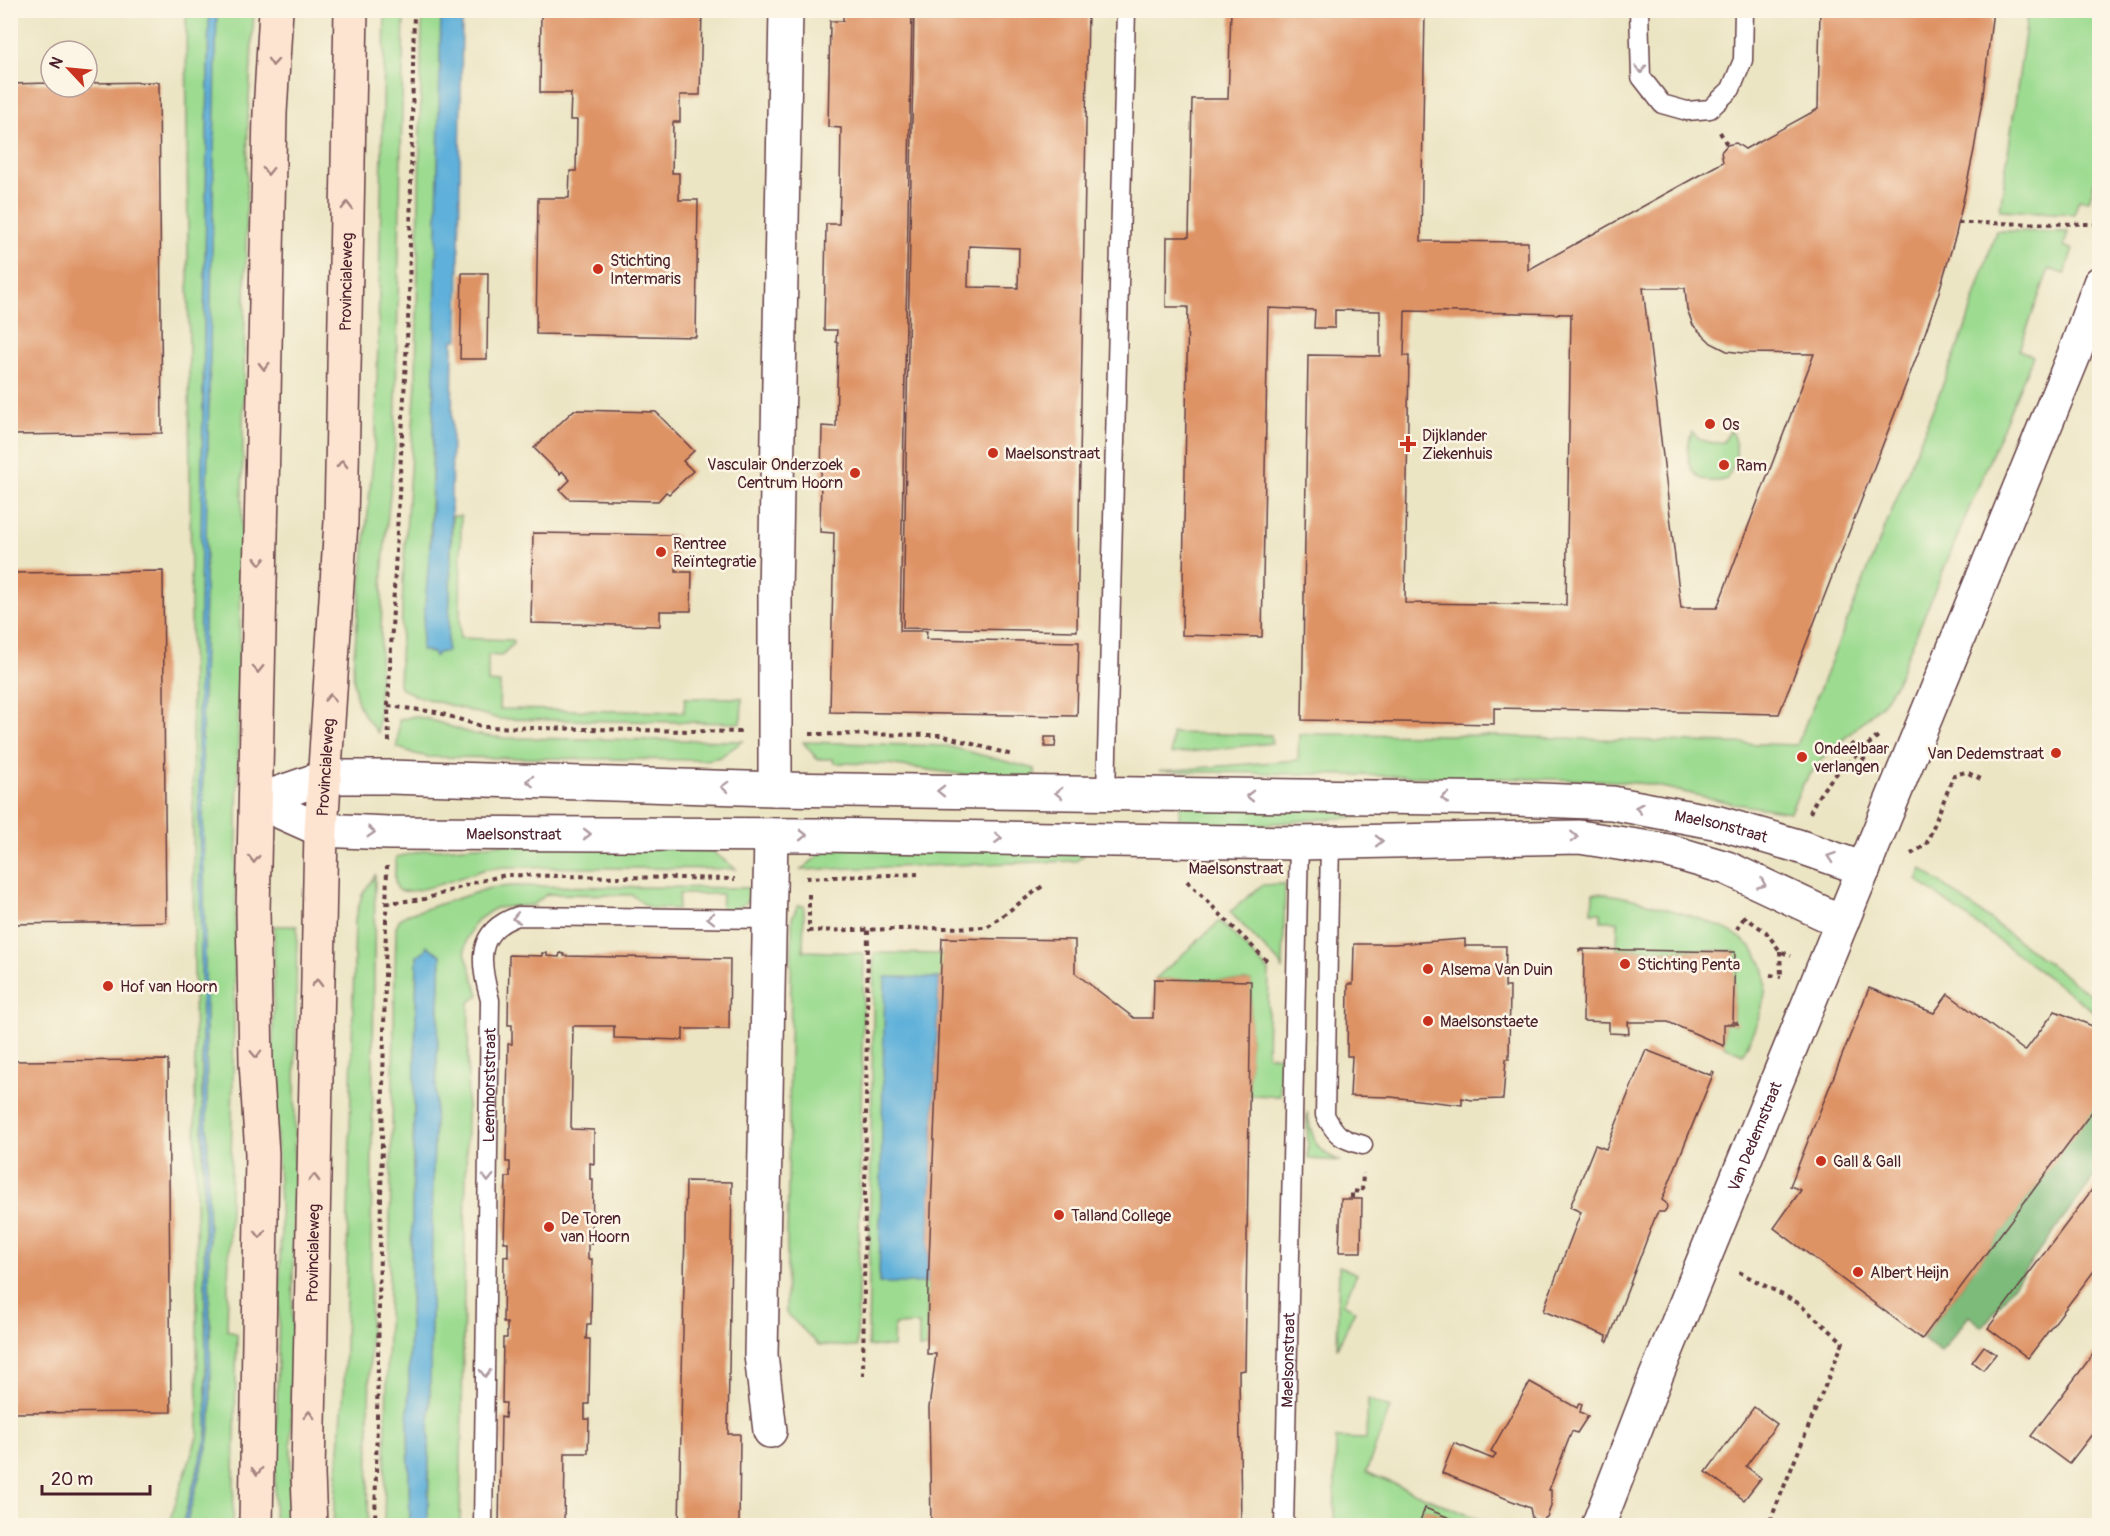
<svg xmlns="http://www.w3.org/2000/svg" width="2110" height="1536" viewBox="0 0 2110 1536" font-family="Pangolin,sans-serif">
	<rect width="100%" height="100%" fill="#fcf5e5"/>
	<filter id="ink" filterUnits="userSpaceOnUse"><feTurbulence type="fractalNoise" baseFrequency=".0167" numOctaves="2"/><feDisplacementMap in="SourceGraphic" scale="12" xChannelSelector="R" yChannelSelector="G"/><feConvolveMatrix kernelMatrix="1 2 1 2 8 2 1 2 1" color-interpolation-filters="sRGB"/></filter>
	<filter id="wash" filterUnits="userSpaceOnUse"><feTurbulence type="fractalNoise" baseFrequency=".008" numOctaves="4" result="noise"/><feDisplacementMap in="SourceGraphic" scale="24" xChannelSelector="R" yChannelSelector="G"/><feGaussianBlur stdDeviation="1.35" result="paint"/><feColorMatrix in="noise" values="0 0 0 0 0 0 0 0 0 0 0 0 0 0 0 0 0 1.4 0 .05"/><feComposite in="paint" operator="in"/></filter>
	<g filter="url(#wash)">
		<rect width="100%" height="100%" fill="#ece5c4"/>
		<g fill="#9cdb90" stroke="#737d5e" stroke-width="1.5">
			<path d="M209 10 202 482V1094L207 1436 182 1525 168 1526 198 1434 186 11Z"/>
			<path d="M254 10 248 117 233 1079 227 1330 237 1334 233 1525 186 1526 209 1440 211 1410 202 732 216 13 217 11Z"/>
			<path d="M385 11H404L395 444 383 564 378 733C357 709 354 699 353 667L376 428Z"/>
			<path d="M422 11H441L434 402 427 652 433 653 450 601 452 516H461L460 638 513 640V644L501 656 488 655V682L500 683 499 709 684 712 685 698H742L741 723 499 719 417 696 402 689 399 685 404 560 416 382Z"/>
			<path d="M2028 11H2099V166L2089 201 2079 199 2074 214 2000 210Z"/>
			<path d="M1996 231 2068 232 2064 246 2073 250 2064 274 2049 269 2019 350 2033 356 1896 683 1882 704 1821 760 1803 784 1790 812 1736 804 1648 784 1597 780 1159 771 1298 760 1299 734 1460 735 1797 745 1964 332Z"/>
			<path d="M1731 430C1740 452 1737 458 1727 479 1693 490 1681 460 1692 432 1702 442 1709 444 1723 442Z"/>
			<path d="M414 716 428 719 473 734 504 738 743 741 720 757 707 760 429 757 415 754 397 747 399 720Z"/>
			<path d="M1172 733 1271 735 1272 743 1171 754Z"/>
			<path d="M803 742 947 746 1035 769V779L1013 782 888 764 834 763 833 759H817Z"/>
			<path d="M1180 804 1362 808 1363 817C1301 818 1240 830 1178 829Z"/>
			<path d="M499 844 705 846 736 869 506 867C498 868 490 868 483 870 469 874 407 899 398 889 392 882 396 865 396 857L427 850Z"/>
			<path d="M829 847 1085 848 1083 856 1076 861 801 870Z"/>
			<path d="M1922 869 2099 1001V1015L1917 880Z"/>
			<path d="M375 875 368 1525H333L344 1388 355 919 362 895Z"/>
			<path d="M1285 884 1283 970 1281 965 1230 912 1262 885Z"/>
			<path d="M511 886 754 888C750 904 737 911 721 910L722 894H679L678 909 649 908 632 895 547 894 533 905 495 908 475 922 466 940 465 952 479 995 469 1003 460 1525H428L433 1170 441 955 425 951 417 956 408 1422 410 1525 384 1526 396 927 399 920 406 915 490 888Z"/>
			<path d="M1593 893C1622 894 1650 904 1678 912 1726 926 1780 944 1762 1007 1758 1023 1750 1039 1743 1054L1724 1046V1024H1737L1733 1022 1735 951 1617 949 1618 921H1601V912H1592Z"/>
			<path d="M798 905 804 906 803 951 864 953 857 1347 819 1345 786 1313 792 918Z"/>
			<path d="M1220 921 1269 971 1267 1055 1281 1056 1280 1096 1249 1095 1251 981 1155 979Z"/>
			<path d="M274 926H297L290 1526 274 1525 281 1225 273 1062Z"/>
			<path d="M874 953 945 954 942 979 886 977 879 1283 928 1282 927 1348H919V1324L894 1325 893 1347 868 1346Z"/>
			<path d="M1307 1112C1313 1138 1313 1151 1341 1161L1308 1159Z"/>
			<path d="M1339 1266 1357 1274 1343 1304 1355 1310 1337 1349Z"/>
			<path d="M1368 1399 1390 1408 1366 1472 1492 1525H1468L1425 1508 1418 1525 1334 1526 1336 1438 1366 1439Z"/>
		</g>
		<path fill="#7dbb7a" stroke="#646d52" stroke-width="1.5" d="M2099 1101V1171L1983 1327 1969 1316 1941 1352 1922 1339Z"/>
		<g fill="#5fb0da" stroke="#546882" stroke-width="1.5">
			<path d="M217 10 202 732 211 1410 209 1440 186 1525 182 1526 207 1436 198 731 209 11Z"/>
			<path d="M441 11H462L458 340H453L450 601 447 651 438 653 435 657 433 653 421 650 431 536Z"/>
			<path d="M427 946 441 955 433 1170 428 1525 410 1526 408 1422 417 956 425 950Z"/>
			<path d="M885 977 939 978 927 1283H879Z"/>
		</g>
		<g id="blocks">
			<g fill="#de9365" fill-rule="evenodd">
				<path d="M541 10H702L700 95H680V122H673L672 173H679V200H698L696 337 536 334 538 198H569L570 171H576L577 120H570L571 93H540Z"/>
				<path d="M843 10H912L900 631H927L926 639 1079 642 1077 716 830 712 834 533 820 532 822 426 836 427 838 342H836L837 330H824L826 224H839L840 190 841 128 828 127 830 21H843Z"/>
				<path d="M914 10H1088L1077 631 903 628ZM969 246 1019 248 1018 288 968 287Z"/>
				<path d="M1231 10H1425L1421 241 1528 242V270L1723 162 1721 152 1727 145 1736 143 1745 149 1818 109 1820 10H1993L1983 95 1974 150 1956 234 1938 295 1920 348 1779 714 1494 708V724L1302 720 1308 355 1380 356V311L1335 310V328H1314L1315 310 1268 308 1262 637 1182 635 1188 307H1166L1167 237H1189L1192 99H1228ZM1643 288H1685L1687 309 1693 325 1711 343 1727 351 1743 353 1814 354 1717 608H1681ZM1405 311 1571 314 1566 605 1405 603 1409 356H1404Z"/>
				<path d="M159 82 162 433 10 435V84L51 83V87H87V83Z"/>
				<path d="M462 273H488L487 359H460Z"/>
				<path d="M574 410 656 412 694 451 683 461 693 471 669 494 666 492 658 501 569 499 560 490 570 480 562 471 560 474 534 448Z"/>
				<path d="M533 533 677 535 676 572H692L691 611H660V626L531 623Z"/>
				<path d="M163 571 166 922 10 924V573Z"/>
				<path d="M1045 737H1056L1055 747H1045Z"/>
				<path d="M942 938 1075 940V973L1134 1018H1153L1154 979 1251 981 1245 1370 1239 1371 1241 1526H931L929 1408 936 1354H927L928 1286Z"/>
				<path d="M1465 939V946H1506L1505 987H1510L1509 1056V1059H1506L1503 1099 1472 1100 1462 1098V1105L1391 1097 1350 1096 1352 1056H1347L1348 984H1353L1354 944H1394Z"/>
				<path d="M1579 949 1735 952 1733 1022H1737L1738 1024H1724V1046L1668 1022H1628L1629 1034 1609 1033V1022L1583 1021 1584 951H1579Z"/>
				<path d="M542 953H547V956L559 957 560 953 564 954V956L730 959 729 1029H683V1040L614 1038V1026H573L571 1129 594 1130V1164L590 1163V1179H593V1181L592 1244 588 1243V1259H592V1261L591 1324H587L586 1339H590V1342L589 1404H585V1419H589L588 1453H565L564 1526H499L501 1417 505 1418 506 1403H502L503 1338H507V1323H503L504 1256 508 1257V1242H504L506 1177H510V1162H506L508 1044H512V1025H508L509 955 542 956Z"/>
				<path d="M1869 988 1934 1013 1948 994 2025 1051 2055 1011 2100 1029V1101L1922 1339 1774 1228 1801 1190 1790 1186Z"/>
				<path d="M1646 1050 1710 1075 1712 1071 1714 1072 1662 1200 1666 1203 1667 1208 1664 1212H1658L1656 1215 1608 1342 1606 1341 1607 1336 1543 1311 1581 1212 1570 1207 1595 1145 1606 1149Z"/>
				<path d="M168 1060 171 1412 10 1413V1061Z"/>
				<path d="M2100 1179V1263L2028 1358 1988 1328Z"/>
				<path d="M686 1181 732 1182 728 1434H740L739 1526H679Z"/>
				<path d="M1341 1199H1362L1361 1252H1339Z"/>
				<path d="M2100 1345V1424L2069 1464 2031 1436Z"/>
				<path d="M1984 1346 1996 1354 1983 1370 1972 1362Z"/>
				<path d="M1530 1382 1577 1408 1579 1403 1582 1404 1580 1412 1588 1416 1577 1433 1572 1431 1549 1490H1551V1506L1547 1517 1539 1522 1532 1518 1530 1508 1442 1473 1454 1443 1493 1459 1496 1454 1491 1451Z"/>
				<path d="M1754 1407 1777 1424 1746 1466 1761 1478 1744 1500 1706 1472Z"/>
				<path d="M1425 1508 1467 1525V1526H1418Z"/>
			</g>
		</g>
	</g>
	<g filter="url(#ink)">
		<use href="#blocks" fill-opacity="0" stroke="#623d42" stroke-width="1.5"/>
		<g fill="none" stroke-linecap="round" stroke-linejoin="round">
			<g stroke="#623d42" stroke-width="21">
				<g id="service">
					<path d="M1639 10 1641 77 1662 104 1687 111 1710 109 1731 89 1743 60 1744 10"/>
					<path d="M1106 794 1126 10"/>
					<path d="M1330 842 1325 1115C1336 1136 1341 1139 1363 1145"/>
					<path id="s1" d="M483 1526 490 1000C480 963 474 931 518 916L769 919"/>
					<path id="s2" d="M1284 1526 1299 843"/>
				</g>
			</g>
			<g stroke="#623d42" stroke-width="36">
				<g id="minor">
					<path d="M775 789V594L786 10"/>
					<path id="s3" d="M256 801 325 777H389L775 789 1515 799 1612 803 1719 823 1798 846 1864 869"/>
					<path id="s4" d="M256 801 321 830 388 833 820 835 1299 843 1579 837 1669 851 1727 868 1842 922"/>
					<path d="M770 1431 761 1355 771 835"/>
				</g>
			</g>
			<g stroke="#623d42" stroke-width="36">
				<g id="tertiary">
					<path id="s5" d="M1598 1526 1652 1386 2074 355 2100 283"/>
				</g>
			</g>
			<g stroke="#623d42" stroke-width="36">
				<g id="secondary">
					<path d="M256 1526 262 1154 256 1062 253 912 270 113 276 10"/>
					<path id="s6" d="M310 1526 308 1474 321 830 341 522 351 10"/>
				</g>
			</g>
			<g stroke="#623d42" stroke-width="4" stroke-dasharray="4.5 4.5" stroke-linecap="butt">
				<path d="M1720 132 1727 145"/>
				<path d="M1958 223 2100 224"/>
				<path d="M388 706 436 712 484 727 742 732"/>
				<path d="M810 734 941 735 1012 755"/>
				<path d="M389 742 388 706 409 300 414 10"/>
				<path d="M1851 743 1868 764"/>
				<path d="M1810 813C1823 780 1853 759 1878 736"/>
				<path d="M1911 854 1926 845 1954 775 1966 772 1981 779"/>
				<path d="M806 878 918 874"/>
				<path d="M1187 881 1269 963"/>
				<path d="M809 894V931L987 927 1044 885"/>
				<path d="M386 903 425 899 476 882 506 875 735 879"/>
				<path d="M1743 916 1766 932 1780 951 1791 956"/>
				<path d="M1737 929 1745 916"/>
				<path d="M1780 951 1781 976"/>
				<path d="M1770 975 1781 977"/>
				<path d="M1352 1198V1191L1362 1192 1363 1173"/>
				<path d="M1739 1272 1798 1303 1843 1342 1768 1526"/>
				<path d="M863 1376 868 930"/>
				<path d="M375 1526 387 866"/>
			</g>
			<use href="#service" stroke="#fff" stroke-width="18"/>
			<use href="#minor" stroke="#fff" stroke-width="33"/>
			<use href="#tertiary" stroke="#fff" stroke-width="33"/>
			<use href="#secondary" stroke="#fde4d1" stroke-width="33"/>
		</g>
		<defs><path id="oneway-chevron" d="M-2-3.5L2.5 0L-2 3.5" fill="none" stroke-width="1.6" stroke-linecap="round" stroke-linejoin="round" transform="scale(1.5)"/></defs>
		<g stroke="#a4827e">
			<use href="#oneway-chevron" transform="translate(273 62) rotate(94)"/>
			<use href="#oneway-chevron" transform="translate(268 171) rotate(91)"/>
			<use href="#oneway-chevron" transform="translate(347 206) rotate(-89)"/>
			<use href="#oneway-chevron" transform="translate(264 366) rotate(91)"/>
			<use href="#oneway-chevron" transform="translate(342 464) rotate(-89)"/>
			<use href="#oneway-chevron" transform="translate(260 561) rotate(91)"/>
			<use href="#oneway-chevron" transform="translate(258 669) rotate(91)"/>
			<use href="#oneway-chevron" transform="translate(330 698) rotate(-86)"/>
			<use href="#oneway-chevron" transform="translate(254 859) rotate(91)"/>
			<use href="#oneway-chevron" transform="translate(317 983) rotate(-89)"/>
			<use href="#oneway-chevron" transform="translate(256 1054) rotate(88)"/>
			<use href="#oneway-chevron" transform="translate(314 1178) rotate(-89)"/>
			<use href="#oneway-chevron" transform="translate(260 1234) rotate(91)"/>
			<use href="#oneway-chevron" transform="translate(309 1415) rotate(-89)"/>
			<use href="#oneway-chevron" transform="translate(257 1471) rotate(91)"/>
		</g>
		<g stroke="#ae9aa0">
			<use href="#oneway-chevron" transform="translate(1641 69) rotate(85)"/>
			<use href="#oneway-chevron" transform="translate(530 781) rotate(-178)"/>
			<use href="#oneway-chevron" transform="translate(725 787) rotate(-178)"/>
			<use href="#oneway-chevron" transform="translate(941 791) rotate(-179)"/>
			<use href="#oneway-chevron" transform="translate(1059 793) rotate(-179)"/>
			<use href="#oneway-chevron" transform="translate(1250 796) rotate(-179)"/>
			<use href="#oneway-chevron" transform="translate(1445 798) rotate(-179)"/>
			<use href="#oneway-chevron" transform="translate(1639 808) rotate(-170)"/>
			<use href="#oneway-chevron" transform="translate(371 832) rotate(3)"/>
			<use href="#oneway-chevron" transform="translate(587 834)"/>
			<use href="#oneway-chevron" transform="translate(803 835)"/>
			<use href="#oneway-chevron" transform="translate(1574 837) rotate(2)"/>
			<use href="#oneway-chevron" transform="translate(998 838) rotate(1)"/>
			<use href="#oneway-chevron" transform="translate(1379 841) rotate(-1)"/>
			<use href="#oneway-chevron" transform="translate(1831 857) rotate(-161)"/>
			<use href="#oneway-chevron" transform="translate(1762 884) rotate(24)"/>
			<use href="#oneway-chevron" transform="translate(516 918) rotate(169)"/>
			<use href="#oneway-chevron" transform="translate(711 918) rotate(-179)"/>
			<use href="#oneway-chevron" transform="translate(488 1178) rotate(91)"/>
			<use href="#oneway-chevron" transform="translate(485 1373) rotate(91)"/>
		</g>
	</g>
	<g fill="#c8321e" stroke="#fcf5e5" stroke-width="2">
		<circle cx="598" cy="269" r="6"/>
		<circle cx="1710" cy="424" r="6"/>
		<path d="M1405 435h6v6h6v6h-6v6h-6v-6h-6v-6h6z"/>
		<circle cx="993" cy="453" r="6"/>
		<circle cx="1724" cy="465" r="6"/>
		<circle cx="855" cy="473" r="6"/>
		<circle cx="661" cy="552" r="6"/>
		<circle cx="2056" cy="753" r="6"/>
		<circle cx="1802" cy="757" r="6"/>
		<circle cx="1625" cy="964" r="6"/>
		<circle cx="1428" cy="969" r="6"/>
		<circle cx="108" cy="986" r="6"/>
		<circle cx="1428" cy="1021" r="6"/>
		<circle cx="1821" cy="1161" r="6"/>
		<circle cx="1059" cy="1215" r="6"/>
		<circle cx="549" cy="1227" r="6"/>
		<circle cx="1858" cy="1272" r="6"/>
	</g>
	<g text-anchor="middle" stroke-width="5" stroke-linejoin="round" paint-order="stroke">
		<g font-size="16" fill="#4a1f2b" stroke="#fcf5e5" text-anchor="start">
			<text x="610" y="266">Stichting<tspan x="610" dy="18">Intermaris</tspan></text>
			<text x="1722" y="430">Os</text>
			<text x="1422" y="441">Dijklander<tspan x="1422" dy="18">Ziekenhuis</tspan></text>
			<text x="1005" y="459">Maelsonstraat</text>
			<text x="843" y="470" text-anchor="end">Vasculair Onderzoek<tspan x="843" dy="18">Centrum Hoorn</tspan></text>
			<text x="1736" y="471">Ram</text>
			<text x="673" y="549">Rentree<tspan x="673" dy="18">Reïntegratie</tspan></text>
			<text x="1814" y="754">Ondeelbaar<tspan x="1814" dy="18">verlangen</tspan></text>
			<text x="2044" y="759" text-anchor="end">Van Dedemstraat</text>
			<text x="1637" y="970">Stichting Penta</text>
			<text x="1440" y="975">Alsema Van Duin</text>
			<text x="120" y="992">Hof van Hoorn</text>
			<text x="1440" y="1027">Maelsonstaete</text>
			<text x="1833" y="1167">Gall &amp; Gall</text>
			<text x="1071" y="1221">Talland College</text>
			<text x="561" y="1224">De Toren<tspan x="561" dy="18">van Hoorn</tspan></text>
			<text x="1870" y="1278">Albert Heijn</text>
		</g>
		<g font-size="16" fill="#4a1f2b" stroke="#fcf5e5">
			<text dy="6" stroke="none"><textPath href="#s6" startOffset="1245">Provincialeweg</textPath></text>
			<text dy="6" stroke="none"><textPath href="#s6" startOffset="759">Provincialeweg</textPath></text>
			<text dy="6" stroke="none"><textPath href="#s3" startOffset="1472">Maelsonstraat</textPath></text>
			<text dy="6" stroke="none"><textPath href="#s4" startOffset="264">Maelsonstraat</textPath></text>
			<text x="1236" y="874">Maelsonstraat</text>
			<text dy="6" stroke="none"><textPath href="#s1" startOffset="441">Leemhorststraat</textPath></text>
			<text dy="6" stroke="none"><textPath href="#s5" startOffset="420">Van Dedemstraat</textPath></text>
			<text dy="6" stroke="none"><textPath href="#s6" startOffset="273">Provincialeweg</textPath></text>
			<text dy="6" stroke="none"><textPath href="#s2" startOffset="166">Maelsonstraat</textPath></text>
		</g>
	</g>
	<rect width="2110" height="1536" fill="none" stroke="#fcf5e5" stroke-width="36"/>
	<g transform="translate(69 69) rotate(296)"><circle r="28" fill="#fcf5e5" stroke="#b59f9b" stroke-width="1.5"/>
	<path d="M0-4.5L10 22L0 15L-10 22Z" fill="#c8321e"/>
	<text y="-9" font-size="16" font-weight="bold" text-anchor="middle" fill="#4a1f2b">N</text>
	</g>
	<path d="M42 1485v9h108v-9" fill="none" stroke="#4a1f2b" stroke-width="3"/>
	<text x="51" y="1485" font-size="18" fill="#4a1f2b" stroke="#fcf5e5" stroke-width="4.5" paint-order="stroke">20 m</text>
</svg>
